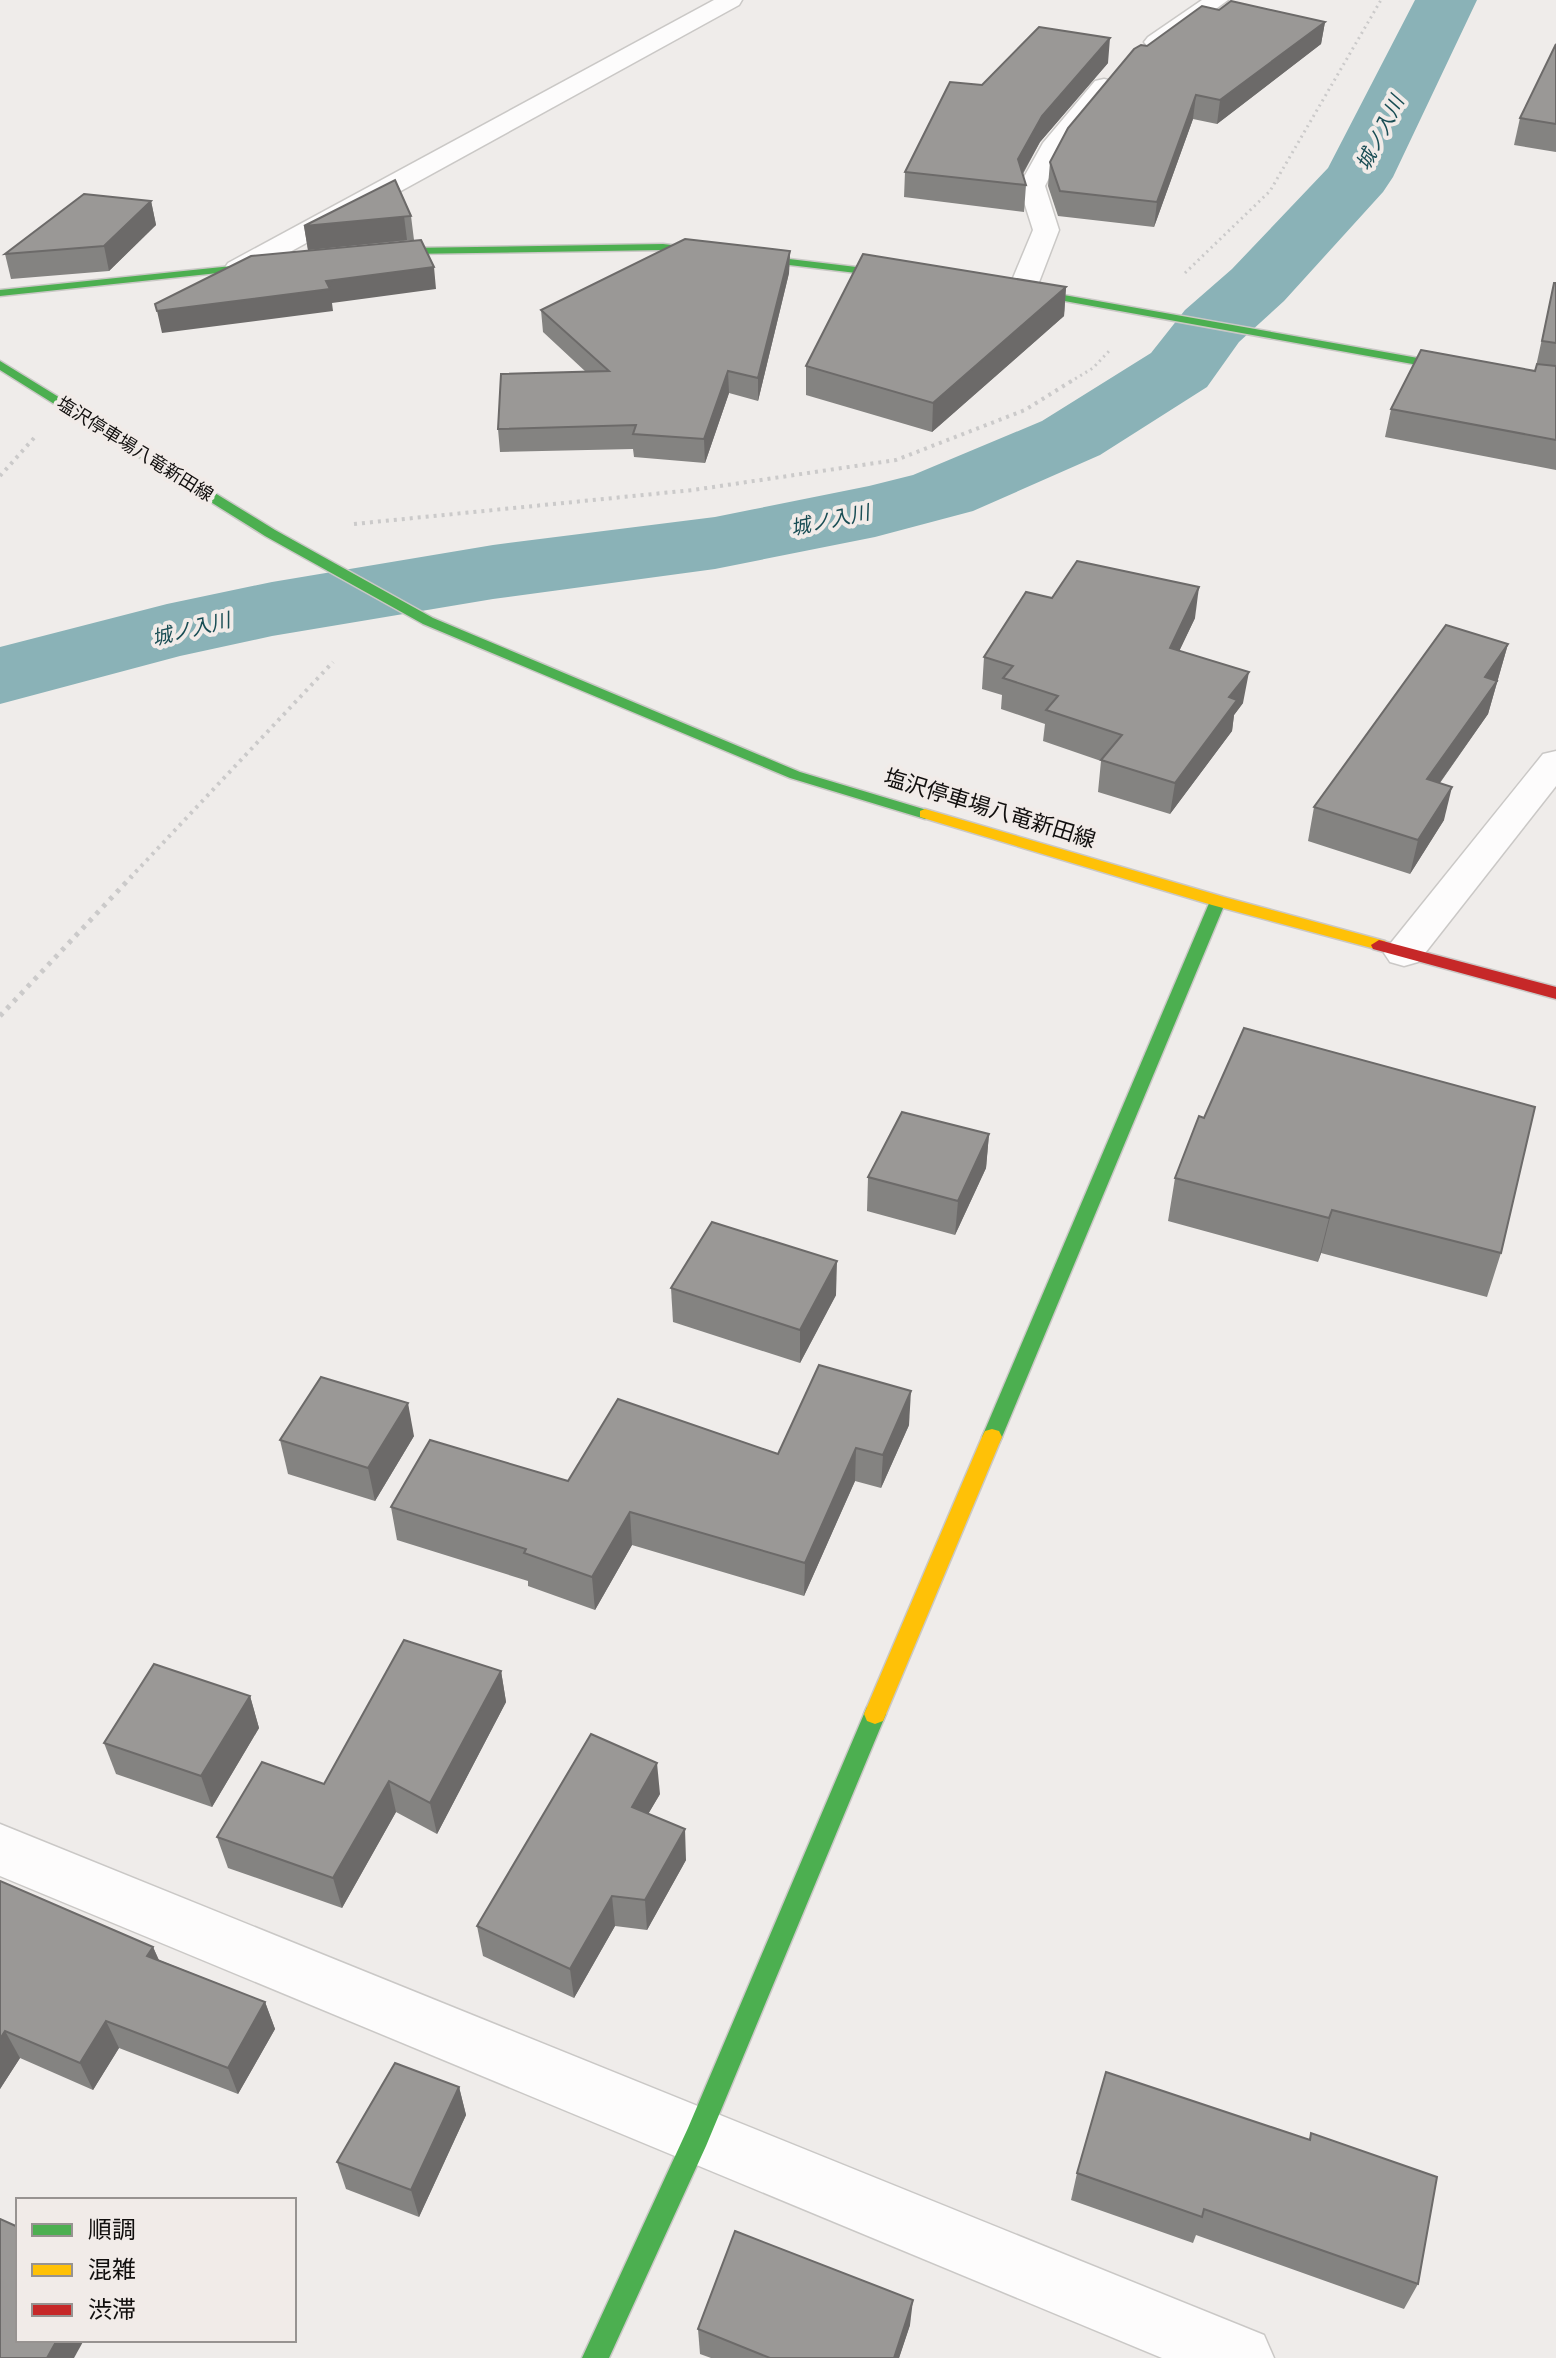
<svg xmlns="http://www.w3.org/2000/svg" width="1556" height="2358" viewBox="0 0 1556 2358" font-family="'PT Serif','Noto Sans JP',serif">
	<rect width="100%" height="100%" fill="#efecea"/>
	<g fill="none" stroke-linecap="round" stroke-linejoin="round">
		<path fill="#8ab2b7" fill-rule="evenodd" d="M1415 0H1477L1393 177 1383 192 1284 301 1239 342 1207 387 1100 455 973 511 875 537 715 569 493 599 272 636 180 656 0 704V647L167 604 272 582 493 545 715 517 869 486 913 475 1042 421 1151 353 1185 310 1232 269 1328 168Z"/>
		<g stroke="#cac8c6" stroke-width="3">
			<g id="street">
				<path d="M714 0H742L739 5 248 275 238 277 228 275 224 269 228 263Z"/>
				<path d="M1202 0H1228L1164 47H1148L1144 42 1148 37Z"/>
				<path d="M1104 79 1113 81 1116 86 1063 150 1045 186 1059 230 1036 290 1032 296 1022 298 1012 296 1008 290 1033 230 1019 186 1043 143 1095 81Z"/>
				<path d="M1556 751V786L1418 962 1404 966 1390 962 1384 953 1390 944 1543 754Z"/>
				<path d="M0 1824 1264 2335 1274 2358H1162L0 1876Z"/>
			</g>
		</g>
		<g stroke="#cac8c6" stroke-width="3">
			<g id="fast">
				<path d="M663 244 915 274 921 277 915 280 663 250 407 254 365 258 359 255 365 252 407 248Z"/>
				<path d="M281 261 287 264 285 266 0 296V290Z"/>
				<path d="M1007 285 1418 358 1556 379V387L1418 365 1003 290 1001 288Z"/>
				<path d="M0 361 275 530 433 618 800 772 930 811 933 814 925 819 790 778 423 624 265 536 0 370Z"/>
				<path d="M1218 896 1226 901 1002 1437 999 1443 992 1445 985 1443 982 1437 1210 901Z"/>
				<path d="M875 1704 883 1707 886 1714 706 2146 609 2358H582L688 2128 864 1714 867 1707Z"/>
			</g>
		</g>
		<g stroke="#cac8c6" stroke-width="3">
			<g id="slow">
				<path d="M925 809 1224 897 1385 941 1387 945 1379 950 1212 905 920 817V811Z"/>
				<path d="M992 1429 999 1431 1002 1437 886 1714 883 1721 875 1724 867 1721 864 1714 982 1437 985 1431Z"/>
			</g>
		</g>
		<g stroke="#cac8c6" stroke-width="3">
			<path id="jam" d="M1379 940 1556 987V999L1373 949 1371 945Z"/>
		</g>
		<g stroke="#cbcaca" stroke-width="3" stroke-dasharray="2 4" stroke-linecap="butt">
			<path d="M1185 273 1270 191 1381 0"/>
			<path d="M1070 382 1093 368 1111 349"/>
		</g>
		<g stroke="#cbcaca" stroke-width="4" stroke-dasharray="3 5" stroke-linecap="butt">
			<path d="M0 476 34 438"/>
			<path d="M354 524 693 490 896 460 1025 410 1073 380"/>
			<path d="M130 878 333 662"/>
		</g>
		<path stroke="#cbcaca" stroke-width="5" stroke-dasharray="4 6" stroke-linecap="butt" d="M0 1016 132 876"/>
		<use href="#street" fill="#fdfcfc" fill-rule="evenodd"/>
		<use href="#fast" fill="#4caf50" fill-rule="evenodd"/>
		<use href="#slow" fill="#ffc107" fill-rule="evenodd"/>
		<use href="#jam" fill="#c62828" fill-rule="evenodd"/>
	</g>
	<g fill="#848381">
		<path d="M1219 10 1325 22 1321 44 1217 124 1193 119 1154 227 1058 216 1048 186 1050 162 1147 46Z"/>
		<path d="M1556 44V152L1514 145 1520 118Z"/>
		<path d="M1108 63 1040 142 1023 174 1026 185 1024 212 904 197 905 172 982 85Z"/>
		<path d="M151 201 156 225 109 271 11 279 5 254Z"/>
		<path d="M411 216 414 240 308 250 304 226Z"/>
		<path d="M790 251 789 273 758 401 729 393 705 463 634 457 633 449 500 452 498 429 586 372 543 332 541 310Z"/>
		<path d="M1554 283H1556V470L1385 437 1391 409 1535 371Z"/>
		<path d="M1066 287 1064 316 932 432 806 395V366Z"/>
		<path d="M1052 598 1195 618 1179 651 1243 703 1234 715 1232 731 1170 814 1098 792 1101 761 1043 741 1045 724 1001 709 1002 695 982 689 984 657Z"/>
		<path d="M1508 644 1488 714 1440 783 1444 820 1410 874 1308 841 1314 807Z"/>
		<path d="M1199 1116 1501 1253 1487 1297 1321 1253 1318 1262 1168 1221 1175 1178Z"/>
		<path d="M989 1134 986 1168 955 1235 867 1211 868 1177Z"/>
		<path d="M671 1288 836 1295 800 1363 673 1322Z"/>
		<path d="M909 1425 881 1488 855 1481 804 1596 632 1545 595 1610 528 1586V1581L397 1540 391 1507 568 1481 778 1454Z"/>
		<path d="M414 1436 375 1501 288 1474 280 1440Z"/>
		<path d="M501 1671 506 1702 437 1834 396 1812 342 1908 228 1868 217 1837 324 1784Z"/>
		<path d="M250 1696 259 1728 212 1807 116 1774 104 1743Z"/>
		<path d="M660 1794 648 1814 686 1860 647 1930 615 1926 574 1998 483 1956 477 1926Z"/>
		<path d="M0 1881 153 1947 159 1960 265 2002 275 2029 238 2094 119 2048 93 2090 20 2058 0 2089Z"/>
		<path d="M459 2087 466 2115 419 2217 346 2189 337 2162Z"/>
		<path d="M1311 2133 1418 2284 1404 2309 1196 2235 1193 2243 1071 2200 1077 2173 1309 2140Z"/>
		<path d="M910 2325 899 2358H711L700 2354 698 2329Z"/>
	</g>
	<g fill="#6c6a69">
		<path d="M1325 22 1321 44 1217 124 1220 100Z"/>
		<path d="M1110 38 1108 63 1040 142 1016 185 1018 159 1042 116Z"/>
		<path d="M1196 95 1193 119 1154 227 1157 202Z"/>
		<path d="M151 201 156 225 109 271 104 246Z"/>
		<path d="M404 216 407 240 308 250 304 226Z"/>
		<path d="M790 251 789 273 758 401V378Z"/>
		<path d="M434 267 436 289 332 303 333 311 162 333 157 311 326 281Z"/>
		<path d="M1066 287 1064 316 932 432 933 403Z"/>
		<path d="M728 371 729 393 705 463 704 439Z"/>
		<path d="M1199 587 1195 618 1166 679 1170 648Z"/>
		<path d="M1508 644 1488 714 1419 812 1427 779 1485 677Z"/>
		<path d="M1249 672 1243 703 1234 715 1232 731 1170 814 1175 783 1229 697Z"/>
		<path d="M1452 787 1444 820 1410 874 1418 840Z"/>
		<path d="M989 1134 986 1168 955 1235 958 1201Z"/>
		<path d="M1332 1210 1321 1253 1318 1262 1329 1218Z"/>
		<path d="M837 1261 836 1295 800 1363V1330Z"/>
		<path d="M911 1391 909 1425 881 1488 883 1455Z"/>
		<path d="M408 1403 414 1436 375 1501 368 1468Z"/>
		<path d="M856 1448 855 1481 804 1596 805 1563Z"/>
		<path d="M630 1512 632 1545 595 1610 592 1577Z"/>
		<path d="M501 1671 506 1702 437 1834 430 1803Z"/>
		<path d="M250 1696 259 1728 212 1807 201 1776Z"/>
		<path d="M657 1763 660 1794 634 1838 632 1807Z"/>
		<path d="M389 1781 396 1812 342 1908 333 1878Z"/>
		<path d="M685 1829 686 1860 647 1930 645 1900Z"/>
		<path d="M612 1896 615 1926 574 1998 570 1969Z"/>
		<path d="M153 1947 165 1975 147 1956Z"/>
		<path d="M265 2002 275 2029 238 2094 228 2068Z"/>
		<path d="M106 2021 119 2048 93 2090 80 2063Z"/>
		<path d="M5 2031 20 2058 0 2089V2039Z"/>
		<path d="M459 2087 466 2115 419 2217 411 2190Z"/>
		<path d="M913 2300 910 2325 899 2358H894Z"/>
		<path d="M57 2340H84L74 2358H47Z"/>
	</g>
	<g fill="#9a9896" stroke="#6c6a69" stroke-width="2">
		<path d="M1231 1 1325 22 1220 100 1196 95 1157 202 1060 191 1050 162 1068 128 1134 49 1141 45 1147 46 1202 6 1219 10Z"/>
		<path d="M1039 27 1110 38 1042 116 1018 159 1026 185 905 172 950 82 982 85Z"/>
		<path d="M1556 44V124L1520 118Z"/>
		<path d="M395 180 411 216 304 226Z"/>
		<path d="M84 194 151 201 104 246 5 254Z"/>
		<path d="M685 239 790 251 758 378 728 371 704 439 633 434 636 425 498 429 501 374 609 371 541 310Z"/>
		<path d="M421 240 434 267 326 281 330 289 157 311 155 304 251 256Z"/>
		<path d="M863 254 1066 287 933 403 806 366Z"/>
		<path d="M1554 283H1556V343L1542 341Z"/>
		<path d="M1421 350 1535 371 1537 364 1556 366V440L1391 409Z"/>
		<path d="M1077 561 1199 587 1170 648 1249 672 1229 697 1237 700 1175 783 1101 760 1122 735 1046 710 1058 696 1003 678 1013 666 984 657 1026 592 1052 598Z"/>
		<path d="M1446 625 1508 644 1485 677 1497 681 1427 779 1452 787 1418 840 1314 807Z"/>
		<path d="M1244 1028 1535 1107 1501 1253 1332 1210 1329 1218 1175 1178 1199 1116 1204 1118Z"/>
		<path d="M902 1112 989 1134 958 1201 868 1177Z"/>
		<path d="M712 1222 837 1261 800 1330 671 1288Z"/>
		<path d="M819 1365 911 1391 883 1455 856 1448 805 1563 630 1512 592 1577 524 1553 526 1549 391 1507 430 1440 568 1481 618 1399 778 1454Z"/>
		<path d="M321 1377 408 1403 368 1468 280 1440Z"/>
		<path d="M404 1640 501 1671 430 1803 389 1781 333 1878 217 1837 262 1762 324 1784Z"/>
		<path d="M154 1664 250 1696 201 1776 104 1743Z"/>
		<path d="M591 1734 657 1763 632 1807 685 1829 645 1900 612 1896 570 1969 477 1926Z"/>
		<path d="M0 1881 153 1947 147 1956 265 2002 228 2068 106 2021 80 2063 5 2031 0 2039Z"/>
		<path d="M395 2063 459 2087 411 2190 337 2162Z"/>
		<path d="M1106 2072 1310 2140 1311 2133 1437 2177 1418 2284 1204 2209 1202 2217 1077 2173Z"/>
		<path d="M0 2219 18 2227V2340H57L47 2358H0Z"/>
		<path d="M735 2231 913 2300 894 2358H770L698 2329Z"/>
	</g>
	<g text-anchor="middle" stroke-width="8" stroke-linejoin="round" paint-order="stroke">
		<g font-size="18" fill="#110f0e" stroke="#f1ebe8">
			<text transform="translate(135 449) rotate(32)" y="6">塩沢停車場八竜新田線</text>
		</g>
		<g font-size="20" font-style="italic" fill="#194d54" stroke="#f1ebe8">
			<text transform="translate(1380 133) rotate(-63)" y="7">城ノ入川</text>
			<text transform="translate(830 520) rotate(-12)" y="7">城ノ入川</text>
			<text transform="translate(191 629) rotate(-14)" y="7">城ノ入川</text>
		</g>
		<g font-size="22" fill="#110f0e" stroke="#f1ebe8">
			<text transform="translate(990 808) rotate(17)" y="8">塩沢停車場八竜新田線</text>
		</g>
	</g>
	<rect x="16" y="2198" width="280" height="144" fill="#f1ebe8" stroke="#979391" stroke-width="2"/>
	<rect x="32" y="2224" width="40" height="12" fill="#4caf50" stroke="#979391" stroke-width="2"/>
	<text x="88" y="2238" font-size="24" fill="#110f0e">順調</text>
	<rect x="32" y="2264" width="40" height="12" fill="#ffc107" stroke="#979391" stroke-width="2"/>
	<text x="88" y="2278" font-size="24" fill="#110f0e">混雑</text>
	<rect x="32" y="2304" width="40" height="12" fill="#c62828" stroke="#979391" stroke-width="2"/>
	<text x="88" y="2318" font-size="24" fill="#110f0e">渋滞</text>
</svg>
